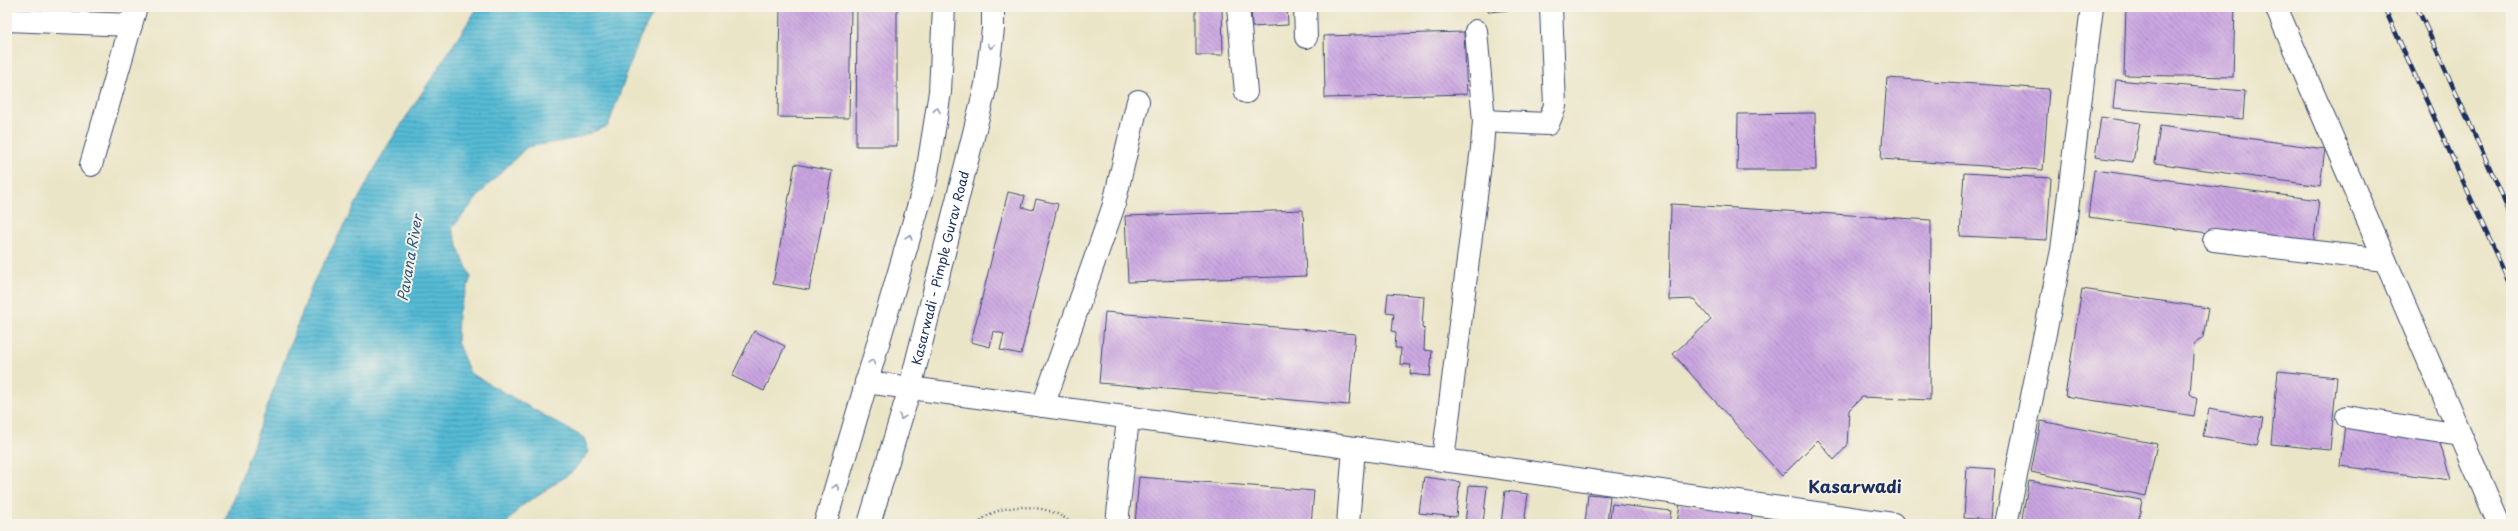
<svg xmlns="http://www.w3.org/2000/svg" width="2518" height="531" viewBox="0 0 2518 531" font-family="'Playpen Sans',sans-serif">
	<defs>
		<pattern id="water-rules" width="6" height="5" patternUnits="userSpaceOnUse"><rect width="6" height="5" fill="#57bbd5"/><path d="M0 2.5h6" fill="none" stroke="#4798b0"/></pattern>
		<pattern id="building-back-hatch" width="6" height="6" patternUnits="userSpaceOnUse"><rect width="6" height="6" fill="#caa5e1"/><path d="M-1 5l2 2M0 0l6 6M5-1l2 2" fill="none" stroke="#a387ba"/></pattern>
	</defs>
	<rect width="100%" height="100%" fill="#f7f3e8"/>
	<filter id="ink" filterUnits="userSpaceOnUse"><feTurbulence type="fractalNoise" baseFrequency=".025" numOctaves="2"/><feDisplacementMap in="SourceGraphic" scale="8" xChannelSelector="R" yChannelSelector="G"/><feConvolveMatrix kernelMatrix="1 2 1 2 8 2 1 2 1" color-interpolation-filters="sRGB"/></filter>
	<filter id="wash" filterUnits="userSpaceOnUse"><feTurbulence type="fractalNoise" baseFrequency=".012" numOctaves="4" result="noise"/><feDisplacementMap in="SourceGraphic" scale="16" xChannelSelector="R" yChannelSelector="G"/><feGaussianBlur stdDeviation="0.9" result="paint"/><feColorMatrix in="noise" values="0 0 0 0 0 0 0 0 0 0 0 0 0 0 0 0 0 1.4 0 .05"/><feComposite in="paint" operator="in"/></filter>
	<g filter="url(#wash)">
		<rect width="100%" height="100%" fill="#ebe5c8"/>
		<path fill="url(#water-rules)" stroke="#39759a" d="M478 7H657L640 37 608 126 574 139 527 147 487 186 452 228 461 255 471 277 458 313 457 342 470 373 584 438 589 452 572 472 520 507 506 524H224L313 283 386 148Z"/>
		<g id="blocks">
			<g fill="url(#building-back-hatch)">
				<path d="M780 7H851L849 118 778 117Z"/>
				<path d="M857 7H897V146H856Z"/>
				<path d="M1196 7H1222L1223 55H1196Z"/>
				<path d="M1251 7H1287L1288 25 1252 27Z"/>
				<path d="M1488 7H1535V8L1488 12Z"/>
				<path d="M2126 7H2235L2233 77 2124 75Z"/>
				<path d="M1464 32 1467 94 1325 98 1324 36Z"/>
				<path d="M1887 78 2049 89 2043 170 1881 159Z"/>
				<path d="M2116 80 2245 91 2243 119 2113 108Z"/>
				<path d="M1815 113 1816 170H1737L1738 114Z"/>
				<path d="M2101 117 2140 123 2133 162 2095 157Z"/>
				<path d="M2160 126 2325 149 2320 186 2155 163Z"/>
				<path d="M795 164 832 171 809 290 773 284Z"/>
				<path d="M2094 170 2319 200 2313 247 2088 217Z"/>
				<path d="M1964 173 2051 178 2047 240 1960 236Z"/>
				<path d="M1008 192 1025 196 1022 207 1033 210 1036 199 1058 204 1021 354 1000 350 1004 334 993 331 990 347 971 342Z"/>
				<path d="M1671 204 1931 220 1930 400 1862 397 1849 410 1847 446 1834 460 1818 440 1782 476 1673 354 1711 320 1694 299 1669 300Z"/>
				<path d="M1303 210 1306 276 1128 282 1125 216Z"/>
				<path d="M2082 289 2208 308 2203 338 2194 344 2190 394 2197 399 2194 416 2065 396Z"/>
				<path d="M1388 293 1424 296 1422 328 1425 329 1424 350 1432 351 1430 376 1410 374 1411 365 1400 364 1401 348H1395L1396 332 1392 331 1394 313 1386 312Z"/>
				<path d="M1105 312 1355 334 1349 405 1099 383Z"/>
				<path d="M754 331 785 346 764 391 732 376Z"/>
				<path d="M2278 371 2337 377 2330 450 2271 444Z"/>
				<path d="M2209 409 2263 419 2257 446 2203 436Z"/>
				<path d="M2041 421 2157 444 2146 496 2031 472Z"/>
				<path d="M2345 425 2438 437 2451 480 2340 466Z"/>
				<path d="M1967 467 1995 469 1991 520 1964 518Z"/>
				<path d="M1139 477 1314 491 1311 524H1135Z"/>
				<path d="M1424 477 1460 482 1456 517 1419 513Z"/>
				<path d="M2029 481 2142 500 2138 524 2021 523Z"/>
				<path d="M1469 485 1487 486 1483 524H1465Z"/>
				<path d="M1505 491 1528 494 1524 524H1501Z"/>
				<path d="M1588 494 1610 496 1607 524H1585Z"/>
				<path d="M1612 504 1671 511 1669 524H1609Z"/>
				<path d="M1680 504 1752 515 1751 524H1677Z"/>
				<path d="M1766 519 1791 523V524H1766Z"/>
			</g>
		</g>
	</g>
	<g filter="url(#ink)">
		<use href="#blocks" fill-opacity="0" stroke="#3a4a6e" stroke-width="1"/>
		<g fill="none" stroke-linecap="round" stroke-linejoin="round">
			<g stroke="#3a4a6e" stroke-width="24">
				<g id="minor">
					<path d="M1238 7 1246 92"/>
					<path d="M1305 7 1306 37"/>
					<path d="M2276 7 2499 524"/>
					<path d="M7 20 131 25"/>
					<path d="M1484 121 1548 124 1555 106 1551 7"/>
					<path d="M91 165 136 7"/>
					<path d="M2214 240 2385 260"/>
					<path d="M866 382 1487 466 1893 524"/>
					<path d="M1043 406 1113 208 1138 101"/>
					<path d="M2347 417 2460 435"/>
					<path d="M1443 460 1482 148 1484 121 1476 31"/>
					<path d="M825 524 926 180 940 92 944 7"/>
					<path id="s1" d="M869 524 910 388 986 85 993 29V7"/>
					<path d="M1117 524 1128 418"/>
					<path d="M1348 524 1354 448"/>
					<path d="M2006 524 2062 250 2092 7"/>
				</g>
			</g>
			<path stroke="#3a4a6e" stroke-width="2.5" stroke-dasharray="1 3" stroke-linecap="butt" d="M978 524C997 500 1052 503 1072 524"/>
			<use href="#minor" stroke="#fff" stroke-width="22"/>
			<g stroke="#1b2f5e" stroke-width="4.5">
				<g id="rail">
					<path d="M2384 7 2511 287"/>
					<path d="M2417 7 2511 215"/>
				</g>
			</g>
			<use href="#rail" stroke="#f7f3e8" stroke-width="3" stroke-dasharray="9" stroke-linecap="butt"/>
		</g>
		<defs><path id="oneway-chevron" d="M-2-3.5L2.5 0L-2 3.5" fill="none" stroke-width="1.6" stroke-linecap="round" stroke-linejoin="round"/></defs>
		<g stroke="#8d97ae">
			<use href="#oneway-chevron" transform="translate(991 46) rotate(98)"/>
			<use href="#oneway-chevron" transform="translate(937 110) rotate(-81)"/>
			<use href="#oneway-chevron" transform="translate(909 237) rotate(-74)"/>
			<use href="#oneway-chevron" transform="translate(872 362) rotate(-74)"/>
			<use href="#oneway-chevron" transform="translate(902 417) rotate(107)"/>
			<use href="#oneway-chevron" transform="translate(836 487) rotate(-74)"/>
		</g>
	</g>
	<g text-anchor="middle" stroke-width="4" stroke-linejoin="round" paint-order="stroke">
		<g font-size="13" fill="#1b2f5e" stroke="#f7f3e8">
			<text dy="5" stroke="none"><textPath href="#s1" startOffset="266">Kasarwadi - Pimple Gurav Road</textPath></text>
		</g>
		<g font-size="14" font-style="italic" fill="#2d5982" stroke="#f7f3e8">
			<text transform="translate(410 258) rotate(-80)" y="5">Pavana River</text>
		</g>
		<g font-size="17" font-weight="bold" fill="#1b2f5e" stroke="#f7f3e8">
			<text x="1855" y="493">Kasarwadi</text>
		</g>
	</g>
	<rect width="2518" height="531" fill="none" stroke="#f7f3e8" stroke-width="24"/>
</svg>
